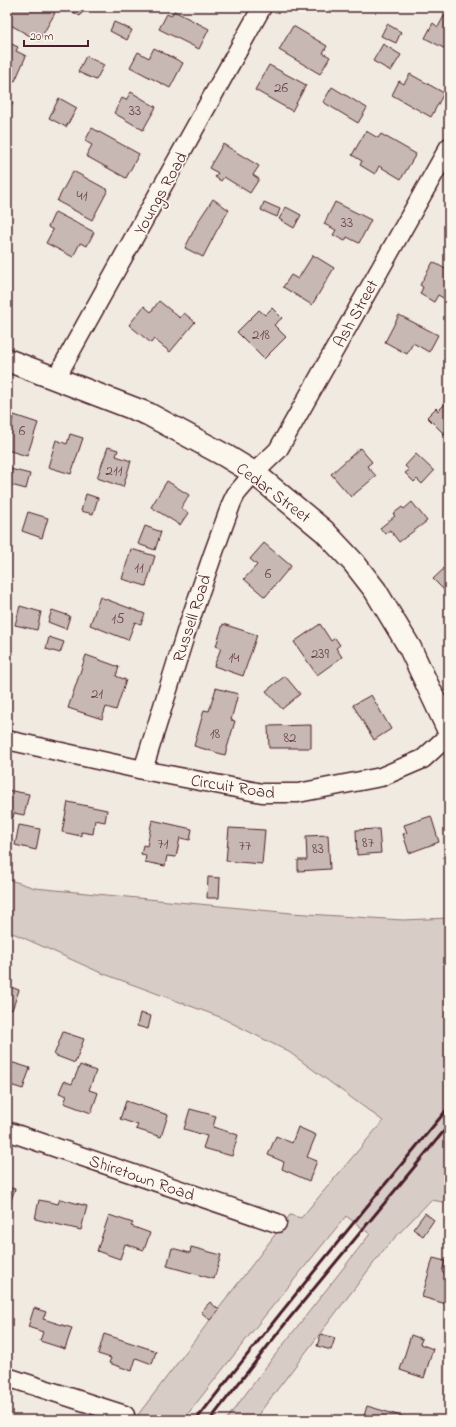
<svg xmlns="http://www.w3.org/2000/svg" width="456" height="1427" viewBox="0 0 456 1427" font-family="'Indie Flower',sans-serif">
	<rect width="100%" height="100%" fill="#f0eae0"/>
	<filter id="ink" filterUnits="userSpaceOnUse"><feTurbulence type="fractalNoise" baseFrequency=".025" numOctaves="2"/><feDisplacementMap in="SourceGraphic" scale="8" xChannelSelector="R" yChannelSelector="G"/><feConvolveMatrix kernelMatrix="1 2 1 2 8 2 1 2 1" color-interpolation-filters="sRGB"/></filter>
	<g filter="url(#ink)">
		<path fill="#d8ccc6" stroke="#917678" d="M7 879 35 888 291 913 403 920 449 918V1203L431 1200 386 1247 254 1420H226L272 1359 370 1234 346 1216 263 1318 183 1420H134L290 1215 301 1218 383 1121 289 1052 220 1017 99 972 15 934 7 933Z"/>
		<g fill="#c8b8b3" stroke="#4a1f2b">
			<path d="M14 7H44L55 13 39 41 7 23V19Z"/>
			<path d="M64 7H85L80 16Z"/>
			<path d="M174 11 209 29 199 49 159 29 167 14 171 16Z"/>
			<path d="M444 16 449 19V51L425 38 433 23 438 27Z"/>
			<path d="M114 22 132 30 127 40 110 31Z"/>
			<path d="M387 24 401 32 396 43 381 36Z"/>
			<path d="M293 26 327 46 323 53 330 57 320 74 279 50Z"/>
			<path d="M7 42 18 47 16 51 26 56 15 81 10 79 7 86Z"/>
			<path d="M383 44 401 55 391 71 373 61Z"/>
			<path d="M154 48 183 63 170 88 130 67 138 52 149 58Z"/>
			<path d="M86 56 104 65 96 80 78 72Z"/>
			<path d="M269 65 306 85 292 111 255 90Z"/>
			<path d="M410 74 444 93 431 117 392 95 399 81 404 84Z"/>
			<path d="M332 87 367 108 358 123 323 102Z"/>
			<path d="M131 92 156 107 143 130 114 113 122 98 126 100Z"/>
			<path d="M59 98 77 108 66 127 49 118Z"/>
			<path d="M7 99 13 103 7 115Z"/>
			<path d="M92 128 139 154 126 178 86 156 92 145 85 141Z"/>
			<path d="M366 131 378 138 381 134 416 154 401 179 379 166 375 174 360 165 362 161 352 155Z"/>
			<path d="M223 144 259 166 253 175 259 179 250 193 224 177 221 181 215 177 218 173 209 168Z"/>
			<path d="M73 171 108 190 92 220 57 201Z"/>
			<path d="M213 199 229 210 217 230 203 257 185 248 199 220Z"/>
			<path d="M264 202 280 209 277 217 261 210Z"/>
			<path d="M335 202 371 220 359 243 347 237 345 241 333 235 336 230 324 224Z"/>
			<path d="M286 207 301 215 294 228 279 219Z"/>
			<path d="M55 212 94 232 87 246 80 243 73 257 46 243 53 230 48 227Z"/>
			<path d="M313 255 334 268 312 305 283 287 291 275 298 279Z"/>
			<path d="M433 262 449 271V292L445 299 438 295 434 302 420 294 423 287 420 285Z"/>
			<path d="M159 301 180 318 184 313 195 322 170 352 154 339 151 343 129 325 144 306 151 312Z"/>
			<path d="M272 308 282 318 274 325 286 337 264 359 237 332 259 310 265 315Z"/>
			<path d="M399 315 438 335 429 352 413 343 407 354 385 342Z"/>
			<path d="M447 402 449 404V439L427 417 436 408 438 411Z"/>
			<path d="M14 415 38 423 27 456 7 450V436Z"/>
			<path d="M70 434 83 438 71 474 48 467 56 440 67 444Z"/>
			<path d="M108 447 118 450 116 456 131 461 123 487 97 478Z"/>
			<path d="M360 448 372 462 367 466 376 476 351 497 331 474Z"/>
			<path d="M416 454 434 471 422 484 417 479 414 482 405 473 409 470 405 466Z"/>
			<path d="M10 469 30 474 26 489 7 484Z"/>
			<path d="M167 481 189 495 181 508 188 513 180 525 151 507Z"/>
			<path d="M86 494 98 498 93 514 81 511Z"/>
			<path d="M412 502 427 521 399 542 390 530 385 534 380 528 395 516 393 514 402 507 404 509Z"/>
			<path d="M28 512 48 518 42 538 22 531Z"/>
			<path d="M145 526 161 532 155 550 138 544Z"/>
			<path d="M264 543 291 566 265 597 244 579 257 565 250 559Z"/>
			<path d="M131 549 155 556 146 586 122 579Z"/>
			<path d="M449 564V595L433 579Z"/>
			<path d="M100 597 145 614 141 624 135 622 128 640 90 625Z"/>
			<path d="M20 606 41 612 37 630 15 625Z"/>
			<path d="M52 610 70 616 66 629 48 622Z"/>
			<path d="M223 624 257 635 243 676 214 666 221 648 216 646Z"/>
			<path d="M320 624 331 641 335 638 340 645 336 648 342 657 317 675 294 642Z"/>
			<path d="M49 637 64 642 60 653 46 649Z"/>
			<path d="M86 655 119 667 116 676 126 680 116 710 106 707 102 719 68 708Z"/>
			<path d="M285 676 300 694 282 709 266 691Z"/>
			<path d="M216 688 238 694 231 720 235 721 225 755 194 746 204 710 209 711Z"/>
			<path d="M371 695 391 729 374 740 353 705Z"/>
			<path d="M311 725V748H269L268 726Z"/>
			<path d="M7 790 29 794 24 815 14 813 13 818 7 817Z"/>
			<path d="M68 802 107 810 105 822 95 820 93 834 81 832V836L62 832Z"/>
			<path d="M431 816 439 842 409 853 403 834 407 833 404 825Z"/>
			<path d="M152 820 192 829 190 840 180 838 176 857 167 856 165 866 145 862 146 855 141 854 143 845 147 846Z"/>
			<path d="M19 825 40 829 36 850 15 845Z"/>
			<path d="M229 828 265 830 262 864 226 861Z"/>
			<path d="M379 829 381 853 357 855 356 830Z"/>
			<path d="M328 835 330 869 298 871V860H307L306 836Z"/>
			<path d="M208 877 220 878 219 898H207Z"/>
			<path d="M8 986 19 990 12 1010 7 1008Z"/>
			<path d="M140 1013 151 1016 148 1029 137 1026Z"/>
			<path d="M63 1032 84 1039 75 1063 54 1055Z"/>
			<path d="M7 1061 30 1068 23 1089 7 1084Z"/>
			<path d="M80 1065 96 1071 89 1090 98 1093 91 1113 64 1103 67 1096 59 1093 64 1081 72 1084Z"/>
			<path d="M126 1101 168 1115 161 1137 136 1129 138 1125 120 1119Z"/>
			<path d="M190 1109 216 1116 213 1127 238 1135 232 1156 203 1148 207 1136 184 1129Z"/>
			<path d="M298 1127 316 1135 307 1157 317 1161 309 1181 282 1169 284 1162 268 1155 276 1136 292 1143Z"/>
			<path d="M7 1187 15 1189 7 1211Z"/>
			<path d="M60 1199 87 1206 81 1230 35 1219 39 1200 58 1204Z"/>
			<path d="M425 1213 434 1220 423 1236 413 1229Z"/>
			<path d="M109 1215 133 1223 131 1226 150 1233 144 1250 125 1244 120 1259 97 1251Z"/>
			<path d="M191 1247 221 1255 214 1279 167 1266 172 1248 190 1253Z"/>
			<path d="M433 1258 445 1261 442 1272 449 1274V1293L446 1304 422 1297Z"/>
			<path d="M210 1302 219 1310 210 1320 201 1312Z"/>
			<path d="M34 1308 46 1312 43 1319 72 1328 65 1349 40 1341 43 1332 28 1327Z"/>
			<path d="M104 1334 156 1351 152 1364 136 1358 132 1371 109 1363 111 1358 98 1354Z"/>
			<path d="M321 1334 335 1338 331 1350 317 1346Z"/>
			<path d="M411 1335 422 1339 420 1344 433 1349 424 1378 400 1370Z"/>
			<path d="M367 1406 411 1419 368 1420 363 1419Z"/>
		</g>
		<g fill="none" stroke-linecap="round" stroke-linejoin="round">
			<g stroke="#4a1f2b" stroke-width="21">
				<g id="minor">
					<path d="M56 378 262 7"/>
					<path d="M7 740 143 770 262 793H298L381 777 423 759 449 735"/>
					<path d="M143 770 186 632 212 557 232 502 236 494 254 473 278 450 449 147"/>
					<path d="M7 1131 277 1223"/>
					<path d="M7 1377 125 1415"/>
				</g>
			</g>
			<g stroke="#4a1f2b" stroke-width="25">
				<path id="tertiary" d="M7 360 148 414 226 456 254 473 324 531 354 563 375 590 410 648 449 731"/>
			</g>
			<use href="#minor" stroke="#fbf7ec" stroke-width="18"/>
			<use href="#tertiary" stroke="#fbf7ec" stroke-width="22"/>
			<g stroke="#4a1f2b" stroke-width="3">
				<path d="M196 1420C279 1314 363 1210 449 1107"/>
				<path d="M210 1420 288 1320 449 1125"/>
			</g>
		</g>
	</g>
	<g text-anchor="middle" stroke-width="3.5" stroke-linejoin="round" paint-order="stroke">
		<g font-size="15" fill="#6a454d">
			<text x="281" y="92">26</text>
			<text x="135" y="115">33</text>
			<text x="82" y="200">41</text>
			<text x="347" y="227">33</text>
			<text x="261" y="339">218</text>
			<text x="22" y="435">6</text>
			<text x="114" y="475">211</text>
			<text x="139" y="572">11</text>
			<text x="268" y="578">6</text>
			<text x="118" y="623">15</text>
			<text x="320" y="658">239</text>
			<text x="234" y="662">14</text>
			<text x="97" y="698">21</text>
			<text x="215" y="738">18</text>
			<text x="290" y="742">82</text>
			<text x="368" y="847">87</text>
			<text x="163" y="848">71</text>
			<text x="245" y="850">77</text>
			<text x="318" y="853">83</text>
		</g>
		<g font-size="17" fill="#4a1f2b" stroke="#fbf7ec">
			<text transform="translate(160 193) rotate(-61)" y="6">Youngs Road</text>
			<text transform="translate(355 313) rotate(-61)" y="6">Ash Street</text>
			<text transform="translate(274 492) rotate(37)" y="6">Cedar Street</text>
			<text transform="translate(191 618) rotate(-72)" y="6">Russell Road</text>
			<text transform="translate(233 786) rotate(9)" y="6">Circuit Road</text>
			<text transform="translate(142 1177) rotate(19)" y="6">Shiretown Road</text>
		</g>
	</g>
	<rect width="456" height="1427" fill="none" stroke="#fbf7ec" stroke-width="24"/>
	<rect x="12" y="12" width="432" height="1403" fill="none" stroke="#4a1f2b" stroke-width="1.5" filter="url(#ink)"/>
	<path d="M24 40v6h64v-6" fill="none" stroke="#4a1f2b" stroke-width="2"/>
	<text x="30" y="40" font-size="12" fill="#4a1f2b" stroke="#fbf7ec" stroke-width="3" paint-order="stroke">20 m</text>
</svg>
